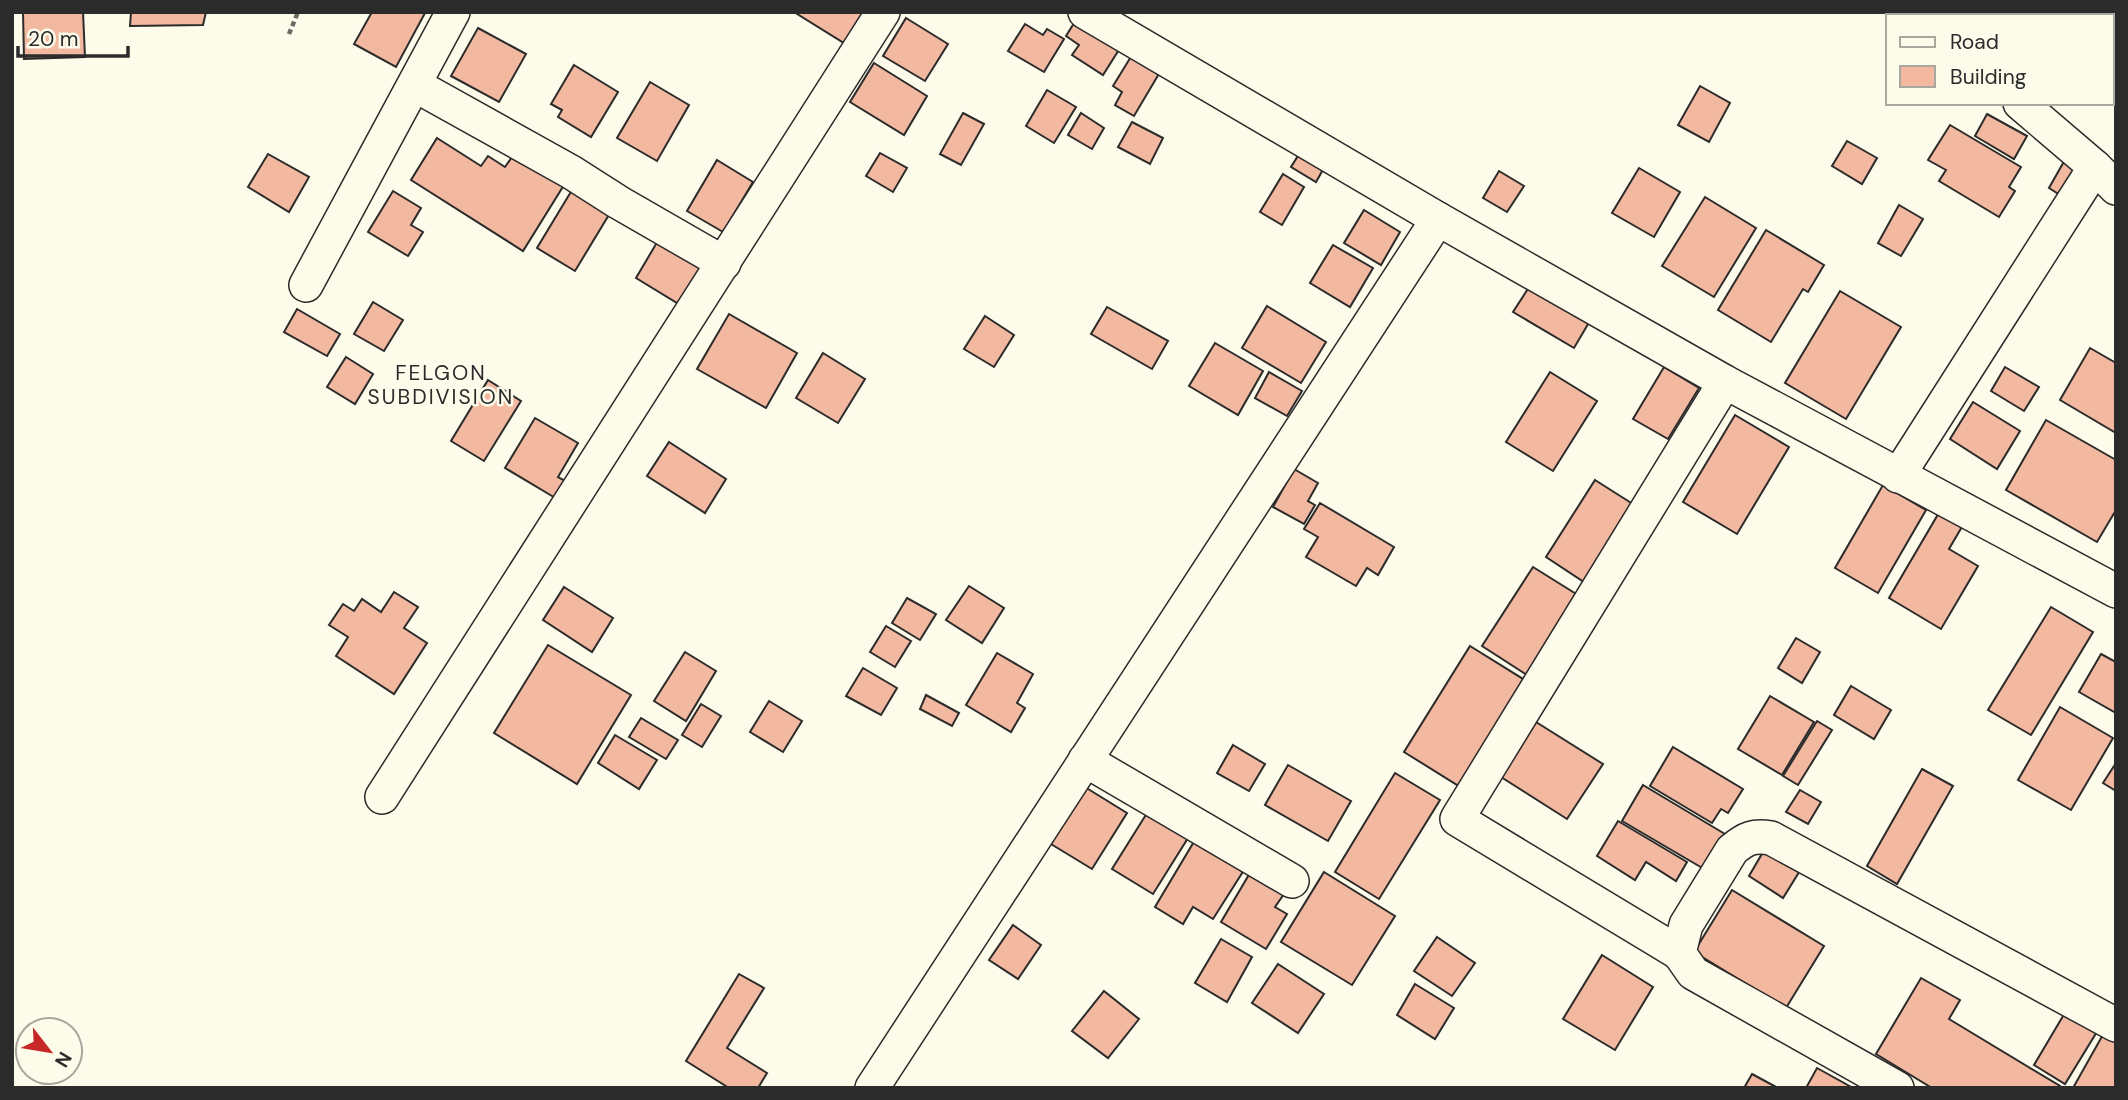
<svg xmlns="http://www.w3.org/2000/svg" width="2128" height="1100" viewBox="0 0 2128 1100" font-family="'DM Sans',sans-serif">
	<rect width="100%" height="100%" fill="#fdfbea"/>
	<g fill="#f2b8a0" stroke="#2b2b2b" stroke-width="2">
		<path d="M23 12H83L85 57 24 59Z"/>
		<path d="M131 12H206L203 25 130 26Z"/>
		<path d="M372 12 425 13 396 67 354 44Z"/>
		<path d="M794 12H863L844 43Z"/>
		<path d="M2056 12H2092L2097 16H2054Z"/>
		<path d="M906 18 948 44 925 81 883 56Z"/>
		<path d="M1076 20 1120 48 1103 75 1072 55 1079 45 1066 36Z"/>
		<path d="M1025 24 1043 35 1047 29 1064 39 1044 72 1008 51Z"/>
		<path d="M478 28 526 54 499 102 451 76Z"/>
		<path d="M1132 55 1160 72 1134 116 1115 105 1122 92 1113 86Z"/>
		<path d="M874 63 927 96 904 135 850 102Z"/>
		<path d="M574 65 618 92 591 137 558 117 562 110 551 104Z"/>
		<path d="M650 82 689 105 657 161 617 138Z"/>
		<path d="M1700 86 1730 103 1709 142 1678 125Z"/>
		<path d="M1047 90 1076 107 1054 143 1026 126Z"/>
		<path d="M963 113 984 124 961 165 940 154Z"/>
		<path d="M1081 113 1104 128 1092 149 1068 135Z"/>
		<path d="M1987 114 2027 136 2014 159 1975 136Z"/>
		<path d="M1132 122 1163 138 1150 164 1118 147Z"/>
		<path d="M1950 125 2021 167 2009 187 2015 191 1999 217 1939 181 1946 170 1928 160Z"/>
		<path d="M437 138 481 166 488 156 505 167 514 154 564 185 523 251 411 180Z"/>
		<path d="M1847 141 1877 158 1862 184 1832 166Z"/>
		<path d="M1301 151 1325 166 1316 182 1291 167Z"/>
		<path d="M880 153 907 168 893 192 866 176Z"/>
		<path d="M268 154 309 177 289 212 248 187Z"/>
		<path d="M2066 158 2085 170 2068 200 2049 188Z"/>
		<path d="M717 160 753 182 723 232 687 211Z"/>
		<path d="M1639 168 1680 192 1654 237 1612 213Z"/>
		<path d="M1499 171 1524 186 1507 212 1483 198Z"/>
		<path d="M1283 174 1304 187 1282 225 1260 212Z"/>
		<path d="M575 185 613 208 575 271 537 248Z"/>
		<path d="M393 191 421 208 411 225 423 232 408 256 368 232Z"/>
		<path d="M1705 197 1756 228 1714 297 1662 266Z"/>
		<path d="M1899 205 1923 219 1901 256 1878 243Z"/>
		<path d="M1364 210 1400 232 1381 265 1344 243Z"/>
		<path d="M1766 230 1824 265 1808 292 1803 289 1771 342 1718 310Z"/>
		<path d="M659 239 705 266 682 306 636 278Z"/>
		<path d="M1333 245 1373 268 1350 307 1310 283Z"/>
		<path d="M1531 284 1591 319 1574 348 1513 312Z"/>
		<path d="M1840 291 1901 327 1846 419 1785 383Z"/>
		<path d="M373 302 403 320 384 351 354 334Z"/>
		<path d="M1267 306 1326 342 1301 383 1242 348Z"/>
		<path d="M1107 307 1168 341 1152 369 1091 334Z"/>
		<path d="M297 309 340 334 327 356 284 332Z"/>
		<path d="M729 314 797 353 766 408 697 369Z"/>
		<path d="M985 316 1014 335 994 367 964 349Z"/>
		<path d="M1215 343 1263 371 1238 415 1189 386Z"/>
		<path d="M2090 348 2116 363V433L2060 400Z"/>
		<path d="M823 353 865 379 838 423 796 398Z"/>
		<path d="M346 357 373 374 355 404 327 387Z"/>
		<path d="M1664 367 1699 388 1668 439 1633 419Z"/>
		<path d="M2005 367 2039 387 2024 411 1991 391Z"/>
		<path d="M1269 372 1302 391 1287 416 1255 398Z"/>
		<path d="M1550 372 1597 401 1553 471 1506 442Z"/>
		<path d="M488 380 521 401 484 461 451 441Z"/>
		<path d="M1973 402 2020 431 1997 469 1950 439Z"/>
		<path d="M1735 415 1789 447 1737 534 1683 502Z"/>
		<path d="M535 418 578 443 558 477 567 482 557 499 505 468Z"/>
		<path d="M2046 420 2116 460V510L2097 542 2006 490Z"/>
		<path d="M669 442 726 479 705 513 647 476Z"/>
		<path d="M1294 469 1318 483 1308 501 1315 505 1304 524 1273 507Z"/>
		<path d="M1595 480 1636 506 1587 584 1546 557Z"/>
		<path d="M1883 485 1926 510 1878 593 1835 568Z"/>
		<path d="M1320 503 1394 547 1378 575 1367 568 1356 586 1306 557 1318 537 1304 529Z"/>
		<path d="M1940 511 1963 525 1949 549 1978 566 1941 629 1889 598Z"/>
		<path d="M1533 567 1581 597 1530 677 1482 646Z"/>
		<path d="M969 586 1004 608 982 643 946 620Z"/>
		<path d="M564 587 613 618 592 652 543 620Z"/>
		<path d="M394 592 418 607 404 628 427 643 394 694 336 656 348 637 329 625 343 604 354 611 362 599 381 612Z"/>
		<path d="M907 598 936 614 920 640 892 623Z"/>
		<path d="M2051 607 2093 632 2031 735 1988 710Z"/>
		<path d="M886 626 911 641 895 667 870 652Z"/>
		<path d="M1796 638 1820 652 1802 683 1778 668Z"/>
		<path d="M548 645 631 695 577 784 494 733Z"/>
		<path d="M1470 646 1528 682 1462 788 1404 752Z"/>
		<path d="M685 652 716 671 686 721 654 701Z"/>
		<path d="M997 653 1033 674 1017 703 1025 708 1011 732 966 705Z"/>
		<path d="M2101 654 2116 662V713L2079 692Z"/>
		<path d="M863 668 897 688 881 715 846 696Z"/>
		<path d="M1851 686 1891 710 1874 739 1834 715Z"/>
		<path d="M926 695 959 713 952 726 920 709Z"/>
		<path d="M1770 696 1814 722 1782 775 1738 749Z"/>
		<path d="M769 701 802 721 783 752 750 732Z"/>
		<path d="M701 704 721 716 702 747 682 735Z"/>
		<path d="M2060 707 2113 738 2071 810 2018 780Z"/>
		<path d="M641 718 678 740 666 759 629 737Z"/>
		<path d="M1817 721 1832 730 1798 785 1783 776Z"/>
		<path d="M1536 722 1603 764 1567 819 1501 777Z"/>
		<path d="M615 735 657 760 639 789 598 763Z"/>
		<path d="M1233 745 1265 764 1249 791 1217 773Z"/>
		<path d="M1673 747 1743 789 1728 813 1721 809 1712 823 1650 786Z"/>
		<path d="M2116 763V791L2103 783Z"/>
		<path d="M1288 765 1351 801 1328 841 1265 805Z"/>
		<path d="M1922 769 1953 786 1897 884 1867 866Z"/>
		<path d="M1395 773 1440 800 1379 899 1335 872Z"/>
		<path d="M1080 784 1127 813 1092 869 1046 841Z"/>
		<path d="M1643 785 1725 834 1704 869 1622 821Z"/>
		<path d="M1800 790 1821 802 1808 824 1786 812Z"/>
		<path d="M1147 813 1188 838 1153 894 1112 869Z"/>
		<path d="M1618 821 1687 862 1676 881 1646 862 1635 880 1597 856Z"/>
		<path d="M1195 840 1244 870 1213 919 1193 907 1183 924 1155 907Z"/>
		<path d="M1766 847 1801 869 1783 898 1749 876Z"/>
		<path d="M1324 872 1395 916 1352 985 1281 942Z"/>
		<path d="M1250 873 1284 894 1275 907 1287 914 1266 949 1221 922Z"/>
		<path d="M1732 890 1824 946 1786 1008 1694 952Z"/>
		<path d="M1013 925 1041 945 1018 979 989 960Z"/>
		<path d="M1437 937 1475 963 1452 996 1414 971Z"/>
		<path d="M1221 939 1252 957 1227 1002 1195 983Z"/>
		<path d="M1602 955 1653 987 1615 1050 1563 1019Z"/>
		<path d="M1278 964 1324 994 1298 1033 1252 1003Z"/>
		<path d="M739 974 764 988 727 1048 767 1073 758 1088H729L686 1061Z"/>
		<path d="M1921 978 1960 1000 1949 1019 2060 1086 2059 1088H1932L1876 1054Z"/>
		<path d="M1415 984 1454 1008 1435 1039 1397 1015Z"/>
		<path d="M1104 991 1139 1019 1108 1058 1072 1031Z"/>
		<path d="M2066 1011 2098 1030 2065 1084 2034 1065Z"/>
		<path d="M2105 1031 2116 1037V1088H2073Z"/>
		<path d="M1817 1068 1853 1088H1806Z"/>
		<path d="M1752 1074 1778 1088H1744Z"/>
	</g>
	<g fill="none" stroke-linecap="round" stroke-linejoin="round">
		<g stroke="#2b2b2b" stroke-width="36">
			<g id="street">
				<path d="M1085 12 1438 219 1725 382 2116 591"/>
				<path d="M415 85 571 172 618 202 724 263"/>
				<path d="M2020 103 2095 167 2116 188"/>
				<path d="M306 285 453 12"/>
				<path d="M1898 476 2095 167"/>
				<path d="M1085 760 1292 881"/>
				<path d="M382 797 883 12"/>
				<path d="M1679 953 1457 819 1725 382"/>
				<path d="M872 1088 1438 219"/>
				<path d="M1897 1088 1693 973 1679 953 1686 925 1732 850C1746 838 1754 835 1771 838L2116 1025"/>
			</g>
		</g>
		<path stroke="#6a6964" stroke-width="4.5" stroke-dasharray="5 3.5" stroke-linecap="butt" d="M289 34 298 12"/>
		<use href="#street" stroke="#fdfbea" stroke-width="33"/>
	</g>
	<g text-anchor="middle" stroke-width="5" stroke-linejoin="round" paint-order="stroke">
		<g font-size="21" letter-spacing="2" fill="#2b2b2b" stroke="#fdfbea">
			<text x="441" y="380">FELGON<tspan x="441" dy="24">SUBDIVISION</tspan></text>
		</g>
	</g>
	<rect width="2128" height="1100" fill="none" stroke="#2b2b2b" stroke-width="28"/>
	<rect x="1886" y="14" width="228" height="91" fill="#fdfbea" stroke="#a9a89e" stroke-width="2"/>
	<rect x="1900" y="37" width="35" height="10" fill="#fdfbea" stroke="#a9a89e" stroke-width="2"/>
	<text x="1950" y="49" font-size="21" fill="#2b2b2b">Road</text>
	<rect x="1900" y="66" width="35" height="21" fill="#f2b8a0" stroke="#a9a89e" stroke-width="2"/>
	<text x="1950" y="84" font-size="21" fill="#2b2b2b">Building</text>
	<g transform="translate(49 1051) rotate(121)"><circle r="33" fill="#fdfbea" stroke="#a9a89e" stroke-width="2"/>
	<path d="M0-5L12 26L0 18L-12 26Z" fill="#c62828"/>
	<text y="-10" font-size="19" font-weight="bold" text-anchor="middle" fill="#2b2b2b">N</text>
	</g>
	<path d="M18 46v10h110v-10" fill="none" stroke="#2b2b2b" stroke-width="3.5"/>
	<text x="28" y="46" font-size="21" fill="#2b2b2b" stroke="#fdfbea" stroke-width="5" paint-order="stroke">20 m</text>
</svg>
